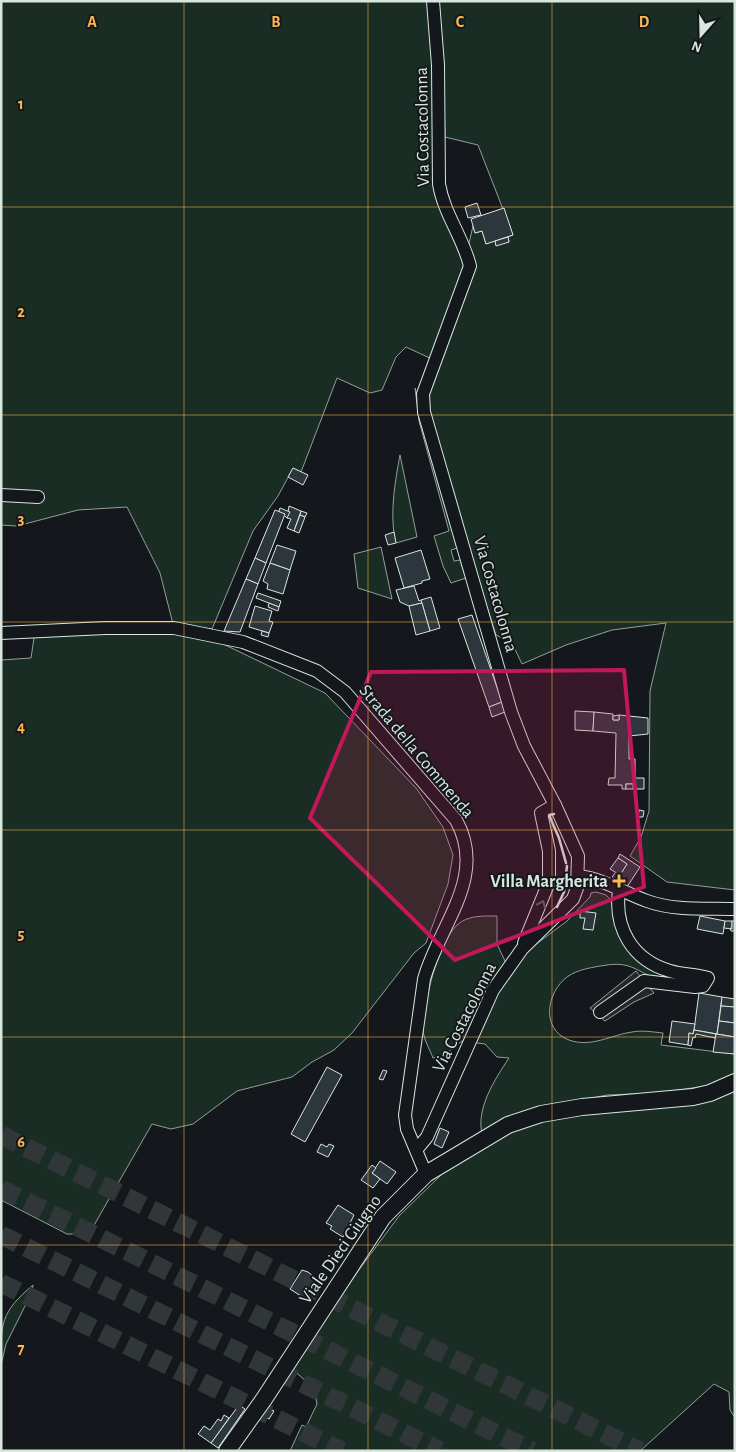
<svg xmlns="http://www.w3.org/2000/svg" width="736" height="1452" viewBox="0 0 736 1452" font-family="'Alegreya Sans',sans-serif">
	<rect width="100%" height="100%" fill="#14181c"/>
	<g fill="#1a2d24" stroke="#939e99">
		<path d="M1 1H430L438 199 442 215 467 252 473 226 475 233 482 231 486 244 495 241 496 245 509 242 508 237 513 235 478 145 445 137 442 37 438 1H735V890L667 882 630 856 641 837 649 811 650 691 666 623 612 630 566 645 522 664 512 643 496 635 424 412 434 360 406 347 396 357 382 390 370 393 337 378 301 472 293 468 278 496 253 531 212 629 173 624 160 573 127 507 78 510 17 526 1 525Z"/>
		<path d="M415 388 457 548 451 550 454 561 460 560 466 578 451 583 443 566 434 536 449 531 419 421Z"/>
		<path d="M400 455 417 537 396 543C389 516 395 482 400 455Z"/>
		<path d="M381 547 392 599 358 588 354 554Z"/>
		<path d="M174 628 219 642 325 693 416 788 443 827 453 855 448 884 426 943 414 953 352 1033 334 1050 312 1062 292 1077 237 1091 193 1124 171 1129 152 1124 89 1234H67L1 1200V660L31 658 35 631Z"/>
		<path d="M596 892 606 895 613 902 647 967 662 974 699 979C687 979 673 980 661 979 639 975 634 961 607 965 594 967 578 969 567 977 547 992 540 1029 569 1040 591 1048 611 1035 632 1032 642 1030 653 1032 663 1033L661 1045 735 1054V1073L706 1086 657 1093 607 1095 541 1108 482 1134C476 1108 495 1079 509 1058L497 1057 485 1044 462 1041 443 1056 433 1058C430 1050 423 1038 423 1029 424 1002 437 945 457 925 468 915 483 916 497 916V944L505 961 527 951 567 921 590 897 591 893Z"/>
		<path d="M735 1088V1418L730 1410 729 1392 714 1384 640 1451H290L302 1425 306 1427 317 1404 314 1388 292 1369 358 1271 399 1216 443 1173 519 1125 608 1109 690 1105 712 1100Z"/>
		<path d="M33 1285 32 1292 6 1344 1 1365C1 1323 0 1313 33 1285Z"/>
	</g>
	<path fill="#24282b" stroke="#939e99" d="M636 971 654 993 634 1002 605 1021 590 1008Z"/>
	<g fill="#2c363c" stroke="#d8e6dc">
		<path d="M477 203 481 215 468 218 465 207Z"/>
		<path d="M504 208 513 235 486 244 482 231 475 233 471 219Z"/>
		<path d="M508 237 509 242 496 246 495 241Z"/>
		<path d="M293 468 308 475 303 485 288 477Z"/>
		<path d="M289 506 301 511 294 531 287 528 291 519 287 518Z"/>
		<path d="M280 508 290 512 287 518 279 511Z"/>
		<path d="M275 510 285 514 266 563 255 558Z"/>
		<path d="M301 511 307 513 305 517 300 515Z"/>
		<path d="M300 515 305 517 299 533 294 531Z"/>
		<path d="M394 532 396 543 388 545 385 535Z"/>
		<path d="M277 545 296 551 290 570 270 563Z"/>
		<path d="M421 550 430 579 422 581V583L404 588 395 558Z"/>
		<path d="M255 558 266 563 258 584 246 579Z"/>
		<path d="M270 563 290 570 283 594 267 589 268 584 263 581Z"/>
		<path d="M246 579 258 584 240 632 224 631Z"/>
		<path d="M414 586 419 601 421 600 422 603 409 606 400 602 396 590Z"/>
		<path d="M258 593 281 601 279 607 256 598Z"/>
		<path d="M431 597 440 628 430 631 421 600Z"/>
		<path d="M269 603 279 607 278 611 268 607Z"/>
		<path d="M422 603 430 631 416 635 409 606Z"/>
		<path d="M255 606 272 611 269 621 273 622 269 633 249 627Z"/>
		<path d="M472 615 502 702 489 707 458 619Z"/>
		<path d="M262 631 269 633 268 637 261 635Z"/>
		<path d="M502 702 505 712 492 717 489 707Z"/>
		<path d="M575 711 594 712 593 731 575 730Z"/>
		<path d="M594 712 613 714V720H619V715L648 718V734L629 736V759H635V778H644V789H633V784H626V789H622V785H608L609 778H615L616 733 593 731Z"/>
		<path d="M619 715V720H613V716Z"/>
		<rect x="626" y="784" width="7" height="5"/>
		<path d="M639 810 644 811 643 817H638Z"/>
		<path d="M620 854 640 867 627 887 612 877 616 872 620 875 627 864 618 858Z"/>
		<path d="M618 858 627 864 620 875 610 869Z"/>
		<path d="M580 911 596 913 593 930 583 929 585 918H580Z"/>
		<path d="M700 916 725 921 723 934 697 929Z"/>
		<path d="M725 921H732V929L724 928Z"/>
		<path d="M732 921H735V931H731L730 928 732 929Z"/>
		<path d="M699 993 722 997 717 1034 694 1030Z"/>
		<path d="M722 997 735 999V1007L721 1006Z"/>
		<path d="M721 1006 735 1007V1023L719 1021Z"/>
		<path d="M672 1021 695 1024 693 1034 689 1033 688 1045 669 1042Z"/>
		<path d="M719 1021 735 1023V1037L717 1034Z"/>
		<path d="M694 1030 716 1034 715 1038 696 1034 695 1038 693 1037 691 1046 688 1045 689 1033 693 1034Z"/>
		<path d="M716 1034 735 1037V1054L713 1052Z"/>
		<path d="M327 1067 342 1075 305 1142 291 1134Z"/>
		<path d="M383 1070 387 1071 383 1080 379 1079Z"/>
		<path d="M440 1128 449 1132 442 1148 434 1144Z"/>
		<path d="M321 1144 327 1147 329 1144 334 1146 328 1157 317 1152Z"/>
		<path d="M380 1161 396 1172 387 1184 372 1173Z"/>
		<path d="M372 1165 376 1168 372 1173 380 1179 373 1188 361 1180Z"/>
		<path d="M338 1205 354 1215 343 1237 330 1229 332 1226 326 1223Z"/>
		<path d="M302 1270 308 1272 319 1281 307 1300 290 1289Z"/>
		<path d="M239 1405 245 1409 218 1448 211 1443Z"/>
		<path d="M270 1409 274 1411 269 1419 265 1417Z"/>
		<path d="M224 1415 229 1418 211 1443 198 1434 204 1426 210 1430 218 1419 221 1421Z"/>
	</g>
	<g fill="none" stroke-linecap="round" stroke-linejoin="round">
		<g stroke="#313739" stroke-width="19" stroke-dasharray="19 9" stroke-linecap="butt">
			<path d="M1 1135 640 1451"/>
			<path d="M1 1189 532 1451"/>
			<path d="M1 1235 440 1451"/>
			<path d="M1 1283 342 1451"/>
		</g>
		<g stroke="#d8e6dc" stroke-width="14">
			<g id="minor">
				<path d="M1 495 38 497"/>
				<path d="M1 633 105 628H174L243 642 317 671 345 692 456 820C488 877 439 925 424 979L405 1115 407 1129 426 1174"/>
				<path d="M579 876C604 879 624 893 647 901 674 911 707 908 735 909"/>
				<path d="M524 943 549 882V851L541 813 555 805"/>
				<path d="M600 1012 644 981 695 987 703 986 708 978C695 974 682 975 670 971 632 960 614 928 619 891"/>
				<path d="M417 1149 427 1137 493 990 522 949 573 899 577 888 578 856 555 805 524 746 511 712 424 412 423 394 470 266C463 237 444 214 439 184L438 65 433 1"/>
			</g>
		</g>
		<g stroke="#d8e6dc" stroke-width="18">
			<path id="major" d="M227 1451 264 1399 383 1217 426 1174 508 1125 541 1114 582 1107 693 1097 710 1093 735 1082"/>
		</g>
		<use href="#minor" stroke="#14181c" stroke-width="12"/>
		<use href="#major" stroke="#14181c" stroke-width="16"/>
		<g stroke="#d8e6dc" stroke-width="2.5">
			<path d="M554 814 549 815 559 838 566 863"/>
			<path d="M557 907 564 892 567 866"/>
		</g>
	</g>
	<defs><path id="oneway-chevron" d="M-2-3.5L2.5 0L-2 3.5" fill="none" stroke-width="1.6" stroke-linecap="round" stroke-linejoin="round" transform="scale(1.25)"/></defs>
	<use stroke="#59605f" href="#oneway-chevron" transform="translate(542 904) rotate(-66)"/>
	<path fill="#c2185b" fill-opacity="0.2" stroke="#c2185b" stroke-width="4" stroke-linejoin="round" d="M624 670 644 887 455 960 310 818 371 672Z"/>
	<path fill="none" stroke="#ffb74d" stroke-width="1" stroke-opacity="0.55" d="M184 1V1451M368 1V1451M552 1V1451M1 207H735M1 415H735M1 622H735M1 830H735M1 1037H735M1 1245H735"/>
	<path fill="#ffb74d" stroke="#14181c" stroke-width="2" d="M616.5 873.5h5v5h5v5h-5v5h-5v-5h-5v-5h5z"/>
	<g text-anchor="middle" stroke-width="4" stroke-linejoin="round" paint-order="stroke">
		<g font-size="18" fill="#d8e6dc" stroke="#14181c">
			<text transform="translate(422 127) rotate(-91)" y="6">Via Costacolonna</text>
			<text transform="translate(496 594) rotate(74)" y="6">Via Costacolonna</text>
			<text transform="translate(417 751) rotate(50)" y="6">Strada della Commenda</text>
			<text transform="translate(464 1017) rotate(-63)" y="6">Via Costacolonna</text>
			<text transform="translate(340 1249) rotate(-55)" y="6">Viale Dieci Giugno</text>
		</g>
		<g font-size="18" font-weight="bold" fill="#d8e6dc" stroke="#14181c" text-anchor="end">
			<text x="608" y="887">Villa Margherita</text>
		</g>
	</g>
	<g font-size="16" text-anchor="middle" font-weight="bold" fill="#ffb74d" stroke="#14181c" stroke-width="4" stroke-linejoin="round" paint-order="stroke">
		<text x="92" y="27">A</text>
		<text x="276" y="27">B</text>
		<text x="460" y="27">C</text>
		<text x="644" y="27">D</text>
		<text x="21" y="109">1</text>
		<text x="21" y="317">2</text>
		<text x="21" y="524">3</text>
		<text x="21" y="732">4</text>
		<text x="21" y="939">5</text>
		<text x="21" y="1147">6</text>
		<text x="21" y="1354">7</text>
	</g>
	<rect width="736" height="1452" fill="none" stroke="#d8e6dc" stroke-width="5"/>
	<g transform="translate(701 35) rotate(200)" stroke="#14181c" stroke-width="4" paint-order="stroke">
	<path d="M0-4L9 19L0 12L-9 19Z" fill="#d8e6dc"/>
	<text y="-8" font-size="14" font-weight="bold" text-anchor="middle" fill="#d8e6dc">N</text>
	</g>
</svg>
